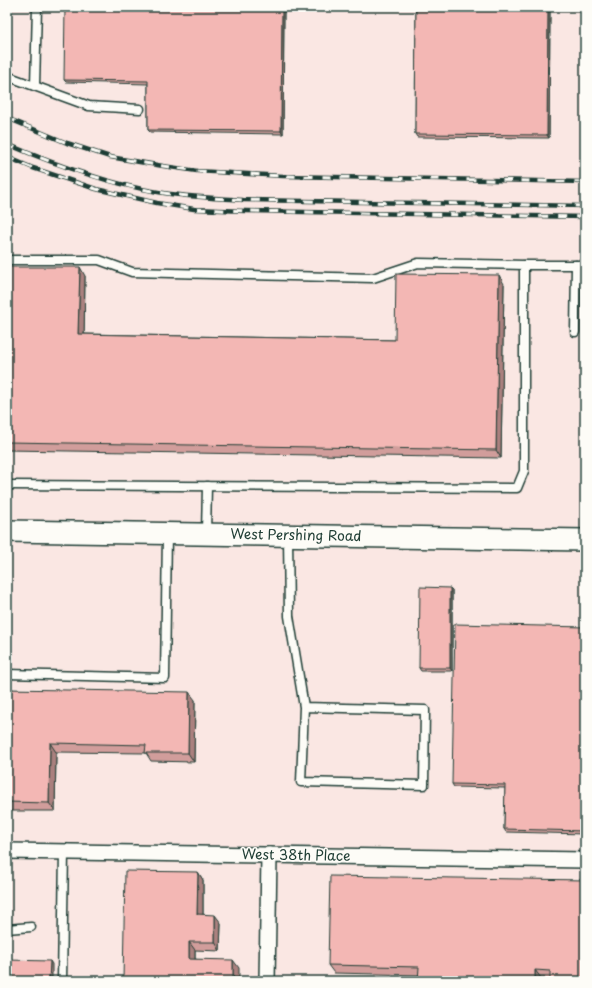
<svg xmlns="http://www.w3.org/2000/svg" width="592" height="988" viewBox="0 0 592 988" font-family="'Playpen Sans',sans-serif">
	<rect width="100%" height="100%" fill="#fae7e3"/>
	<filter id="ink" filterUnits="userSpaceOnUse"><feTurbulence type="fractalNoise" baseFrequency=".025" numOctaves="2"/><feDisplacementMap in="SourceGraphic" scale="8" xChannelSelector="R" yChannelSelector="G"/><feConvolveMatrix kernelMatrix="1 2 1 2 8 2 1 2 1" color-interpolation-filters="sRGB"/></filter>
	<g filter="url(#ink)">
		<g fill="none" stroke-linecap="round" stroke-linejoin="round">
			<g stroke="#1f3d34" stroke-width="11">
				<g id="lane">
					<path d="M7 76 89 106 140 109"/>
					<path d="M35 86 37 7"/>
					<path d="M7 260H99L132 272 373 278 418 263 524 265V471L517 488 7 485"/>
					<path d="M524 265H585"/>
					<path d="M575 332 576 265"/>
					<path d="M206 533 207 486"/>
					<path d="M288 536 289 616 304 707 301 782 424 785 425 710 304 707"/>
					<path d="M7 674 165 678 167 534"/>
					<path d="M7 929 31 927"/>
					<path d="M62 981 64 852"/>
				</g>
			</g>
			<g stroke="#1f3d34" stroke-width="18">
				<g id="street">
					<path d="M7 851 585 860"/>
					<path d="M267 981 269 855"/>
				</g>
			</g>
			<g stroke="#1f3d34" stroke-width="24">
				<path id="secondary" d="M7 531 585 540"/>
			</g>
			<use href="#lane" stroke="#fdfcf7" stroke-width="8"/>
			<use href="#street" stroke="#fdfcf7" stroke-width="15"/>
			<use href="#secondary" stroke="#fdfcf7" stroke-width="21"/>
			<g stroke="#1f3d34" stroke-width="4.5">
				<g id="rail">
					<path d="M7 118 67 143 110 157 163 166 197 171 283 176 585 182"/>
					<path d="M7 144C56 165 106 183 158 192 186 197 215 198 243 200L585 206"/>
					<path d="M7 157 33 168 96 189 157 203 194 209 246 211 585 217"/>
				</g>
			</g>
			<use href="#rail" stroke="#fdfcf7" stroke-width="3" stroke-dasharray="9" stroke-linecap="butt"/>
		</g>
		<g fill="#d19d9b" stroke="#1f3d34">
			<path d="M284 7 283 134 150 132 148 130V84L66 82 64 80Z"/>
			<path d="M416 7H550L549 138 417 137 415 134Z"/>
			<path d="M7 267 85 276 84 334 395 340 504 284 501 458 7 450Z"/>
			<path d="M450 588 452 590V671H421L419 668Z"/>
			<path d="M585 627V834L506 832 504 829 505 788 454 787 452 784Z"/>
			<path d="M7 689 195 700 194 762 151 761 146 753 56 752 55 811H7Z"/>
			<path d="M198 872 203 880V915L221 923 220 951 195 950V959L239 968 123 981Z"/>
			<path d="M585 880 550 979 541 978V981H418L419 975 334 973 328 965Z"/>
		</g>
		<g fill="#aa807e" stroke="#1f3d34">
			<path d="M282 7H284L283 134 281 131Z"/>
			<path d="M548 7H550L549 138 547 135Z"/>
			<path d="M80 267 85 276 84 342 78 334Z"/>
			<path d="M499 275 504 284 501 458 496 450Z"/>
			<path d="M450 588 452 590V671L450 668Z"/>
			<path d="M189 692 195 700 194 762 188 753Z"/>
			<path d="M50 743 56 752 55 811 49 803Z"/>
			<path d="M198 872 203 880V923L197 914Z"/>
			<path d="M215 915 221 923 220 951 215 942Z"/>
			<path d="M189 942 195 950V967L189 959Z"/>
			<path d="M233 960 239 968V981H233Z"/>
			<path d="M50 961 52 964V981H49Z"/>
			<path d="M535 970 541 978V981H535Z"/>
		</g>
		<g fill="#f3b7b4" stroke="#1f3d34">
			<path d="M65 7H282L281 131 148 130V81L64 80Z"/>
			<path d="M416 7H548L547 135 415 134Z"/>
			<path d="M7 267H80L78 334 395 340 396 274 499 275 496 450 7 442Z"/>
			<path d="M420 587 450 588V668H419Z"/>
			<path d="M455 624 585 627V831L504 829 505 785 452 784Z"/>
			<path d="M7 689 189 692 188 753H145L146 745 50 743 49 803 7 802Z"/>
			<path d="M125 871 198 872 197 914 215 915V942H189V959L233 960V981H123Z"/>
			<path d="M330 876 585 880V981H550V971L535 970V981H418L419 967 328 965Z"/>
			<path d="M7 960 50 961 49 981H7Z"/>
		</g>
	</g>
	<g text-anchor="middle" stroke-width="3" stroke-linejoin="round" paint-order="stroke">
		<g font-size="14" fill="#1f3d34" stroke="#fdfcf7">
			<text transform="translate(296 535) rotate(1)" y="5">West Pershing Road</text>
			<text transform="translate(296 855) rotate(1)" y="5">West 38th Place</text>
		</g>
	</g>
	<rect width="592" height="988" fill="none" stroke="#fdfcf7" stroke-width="24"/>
	<rect x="12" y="12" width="568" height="964" fill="none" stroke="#1f3d34" stroke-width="1.5" filter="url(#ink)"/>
</svg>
